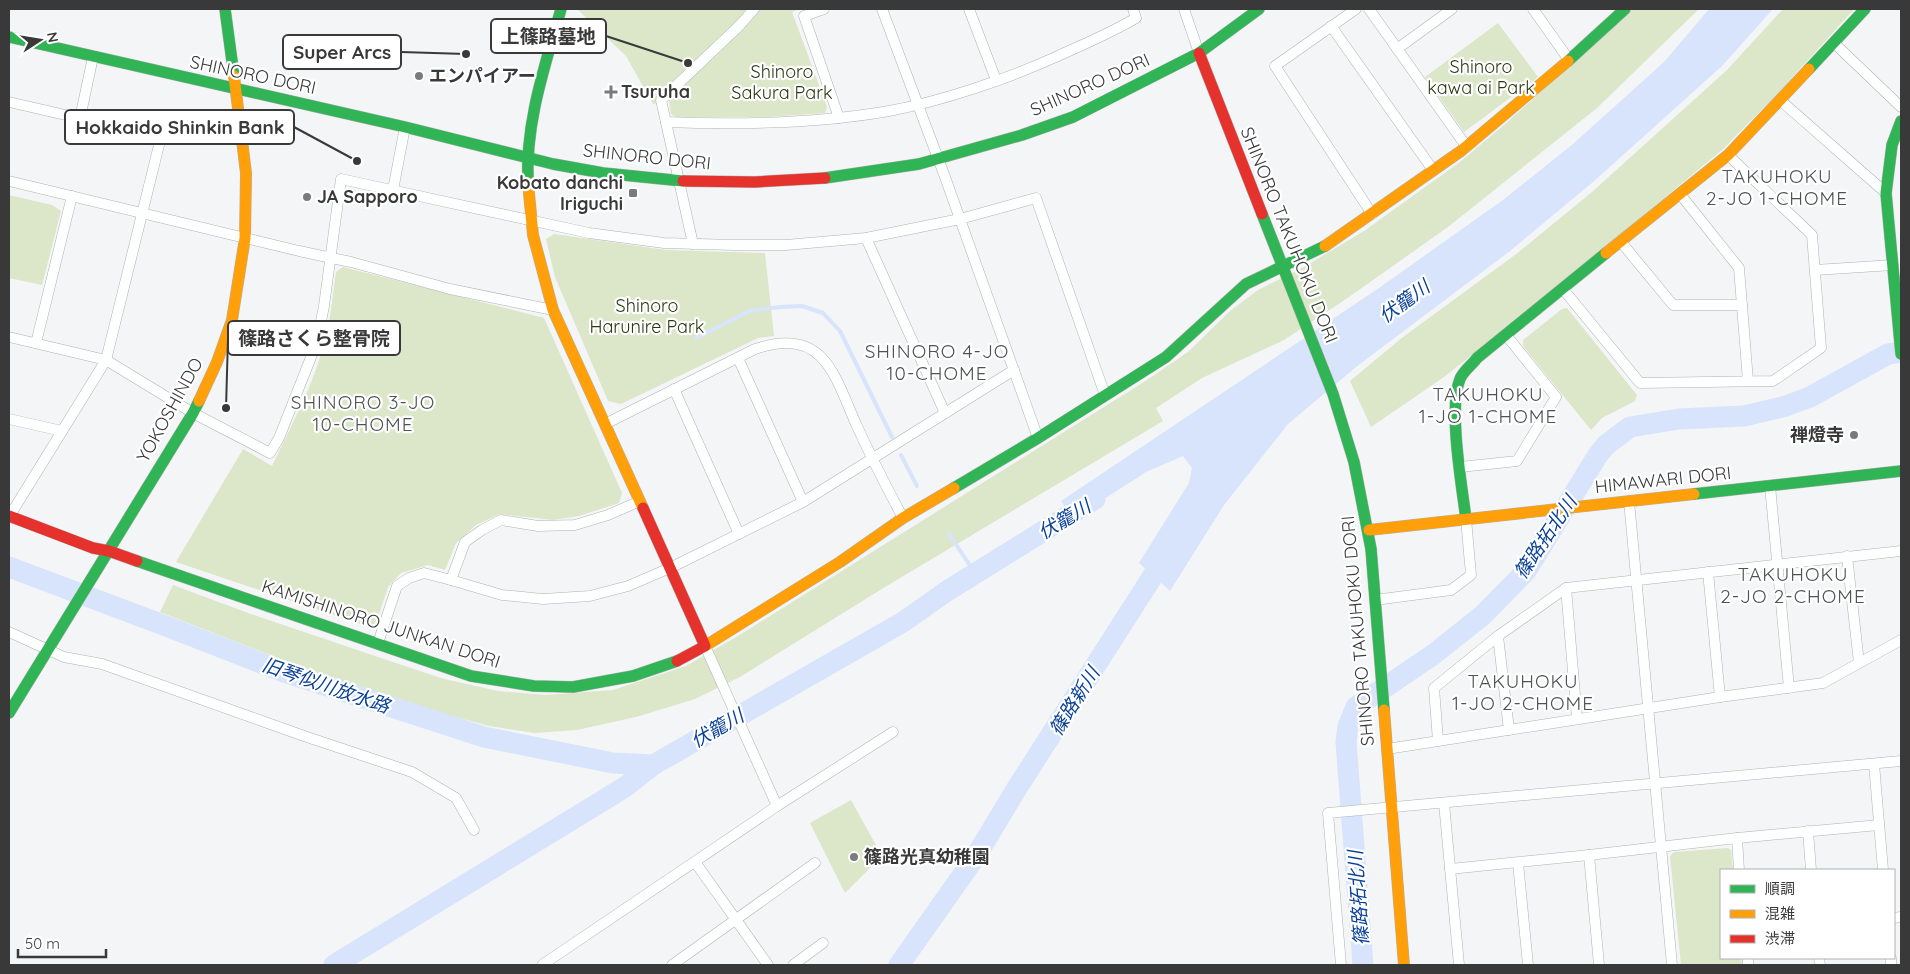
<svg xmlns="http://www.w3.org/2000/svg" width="1910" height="974" viewBox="0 0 1910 974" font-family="Quicksand,'Noto Sans JP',sans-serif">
	<rect width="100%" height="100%" fill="#f4f5f6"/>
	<g fill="#dce6c9">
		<path d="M577 9H799L792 12 827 107 825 113 767 117H676L671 114 669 101 653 104 626 56Z"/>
		<path d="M1633 9H1699L1597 108 1448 227 1346 299 1284 340 1202 378 1156 408 1163 421 885 587 740 677 695 699 636 717 577 730 535 733 489 726 419 707 324 676 160 612 173 585 248 613 375 656 444 679 498 691 545 695 613 690 686 666 738 636 1144 382 1188 352 1230 311 1258 290 1304 267 1364 231 1460 162 1504 125Z"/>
		<path d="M1783 9H1854L1782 89 1722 150 1535 305 1444 377 1371 427 1350 381 1403 337 1515 255 1592 192 1727 70Z"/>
		<path d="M1498 23 1538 77 1464 132 1425 77Z"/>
		<path d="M9 195 52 205 61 211 42 285 9 278Z"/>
		<path d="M554 234 666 250 765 253 774 336 758 338 621 404 608 401 555 277 546 239Z"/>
		<path d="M343 267 544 318 622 493 619 503 579 516 553 520 500 514 476 525 456 543 445 570 428 565 401 573 388 587 375 626 369 627 176 562 243 449 272 466C292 424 315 382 326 337 331 316 333 293 336 272Z"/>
		<path d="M1567 308 1637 395 1635 401 1602 418 1591 430 1523 346V340L1562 309Z"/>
		<path d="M851 800 882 856 845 893 810 823Z"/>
		<path d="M1728 848 1731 850 1733 870H1721V958H1741L1742 965H1681L1670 856 1674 852Z"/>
	</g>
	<path fill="#d7e4fb" d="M1709 9H1773L1722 66 1593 182 1510 251 1356 367 1288 424 1224 505 1170 591 1139 563 1189 483 1192 468 1183 456 1146 472 1073 519 1061 501 1379 288 1503 200 1573 144 1664 62Z"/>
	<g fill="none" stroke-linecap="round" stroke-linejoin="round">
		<g stroke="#d7e4fb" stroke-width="4">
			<path d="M696 338 749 311 780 307 802 306 823 313 840 331 892 437"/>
			<path d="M901 455 917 486"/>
			<path d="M949 534 975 573"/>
		</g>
		<g stroke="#d7e4fb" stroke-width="21">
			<path d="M9 567 166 626 284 672 484 737 613 763 653 765"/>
			<path d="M334 965 625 787 653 765 903 622 947 591 1095 499"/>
			<path d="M899 965 976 856 1017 788 1149 582 1168 551"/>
			<path d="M1363 965 1346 742 1348 726 1356 707 1434 654 1483 615 1526 571 1598 455 1606 445 1630 427 1679 419 1744 416 1786 406 1810 397 1888 354 1901 352"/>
		</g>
		<g stroke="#b1b2b3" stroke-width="11">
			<g id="street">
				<path d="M824 9 804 16 839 118"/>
				<path d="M882 9 945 177 1038 438"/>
				<path d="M969 9 996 80"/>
				<path d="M1184 9 1199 53"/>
				<path d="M1356 9 1275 66 1372 214"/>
				<path d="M1369 9 1466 146"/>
				<path d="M1533 9 1569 60"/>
				<path d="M1331 26 1433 170"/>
				<path d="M1834 43 1901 107"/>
				<path d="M1397 49 1452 9"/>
				<path d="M1780 100 1886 193"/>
				<path d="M9 102 161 137 106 360 9 517"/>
				<path d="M80 118 93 57"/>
				<path d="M666 122C741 125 815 124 889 111 943 101 1007 79 1058 56 1084 44 1111 33 1136 18L1133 9"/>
				<path d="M9 181 299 251 351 262 450 289 553 310"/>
				<path d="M393 190 405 127"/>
				<path d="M1680 194 1739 268 1748 381"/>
				<path d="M866 238 945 413"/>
				<path d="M1621 242 1673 305H1742"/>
				<path d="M693 244 661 100 740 25 754 9"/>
				<path d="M1815 270 1893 265"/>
				<path d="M1563 289 1640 383 1773 381 1821 348 1812 235 1728 155"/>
				<path d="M9 337 106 360 193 413 270 453 279 438 317 342 324 306 341 179 589 233 664 243 734 245H786L866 238 960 219 1036 198 1105 395"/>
				<path d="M36 343 72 196"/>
				<path d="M738 358 803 502"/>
				<path d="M674 389 739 534"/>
				<path d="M9 419 62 431"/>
				<path d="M605 424 755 349C776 342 801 338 820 356 837 372 847 405 857 426 871 457 887 488 903 518"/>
				<path d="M1460 467 1517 461 1556 397 1506 335"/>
				<path d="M1770 486 1789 688"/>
				<path d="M1629 501 1672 965"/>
				<path d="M1847 556 1859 663"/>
				<path d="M1708 572 1720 697"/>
				<path d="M451 580 502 595 543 599 590 596 628 586 670 568 803 502 1014 370"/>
				<path d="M1566 588 1577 719"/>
				<path d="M1375 600 1451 590 1471 575 1466 519"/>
				<path d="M9 632 64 657 102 664 304 736 412 772 456 798 474 830"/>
				<path d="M1498 636 1509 730"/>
				<path d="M378 643 397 586 409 578 424 573 451 580 465 542 482 530 501 520 538 526 575 525 608 515 640 501"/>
				<path d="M705 646 777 806"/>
				<path d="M1438 741 1434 688 1498 636 1566 588 1901 551"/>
				<path d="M1387 749 1720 697 1823 683 1901 640"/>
				<path d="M1874 764 1883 870"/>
				<path d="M1444 803 1459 965"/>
				<path d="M1808 831 1811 870"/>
				<path d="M1737 838 1739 870"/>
				<path d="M1589 855 1599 965"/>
				<path d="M695 862 768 965"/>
				<path d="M1518 863 1528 965"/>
				<path d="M1450 869 1589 855 1737 838 1879 825"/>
				<path d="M1894 918 1901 917"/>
				<path d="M1748 958V965"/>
				<path d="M1819 958 1820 965"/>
				<path d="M1891 958V965"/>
				<path d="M542 965 777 806 893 732"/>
				<path d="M672 965 815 863"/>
				<path d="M793 965 823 943"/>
				<path d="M1341 965 1328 813 1901 761"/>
			</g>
		</g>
		<g stroke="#b1b2b3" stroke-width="12">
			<g id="fast">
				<path d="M225 9 234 76"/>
				<path d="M9 37 405 127 553 164 603 173 683 181"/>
				<path d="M1568 61 1625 9"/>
				<path d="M1809 69 1865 9"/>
				<path d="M1901 121 1892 145 1886 193 1901 354"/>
				<path d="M825 178 919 164 1022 135 1073 117 1199 53 1259 9"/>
				<path d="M528 183C525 123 545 66 561 9"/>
				<path d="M1262 214 1333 394 1354 462 1371 549 1384 710"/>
				<path d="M954 488 1038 438 1166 357 1246 284 1325 246"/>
				<path d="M1694 494 1901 471"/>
				<path d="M1466 519C1462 487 1448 408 1460 379 1463 371 1472 365 1477 358L1606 253"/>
				<path d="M137 561 471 676 534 686 573 687 633 676 677 661"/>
				<path d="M9 713 193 413 199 401"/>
			</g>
		</g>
		<g stroke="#b1b2b3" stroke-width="12">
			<g id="slow">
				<path d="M528 183 533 235 553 310 643 508"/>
				<path d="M1325 246 1461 151 1568 61"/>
				<path d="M1606 253 1728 155 1809 69"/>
				<path d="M199 401 217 362 232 320 245 238 246 173 234 76"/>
				<path d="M1369 530 1694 494"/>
				<path d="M705 646 840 562 903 518 954 488"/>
				<path d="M1384 710 1404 965"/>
			</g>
		</g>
		<g stroke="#b1b2b3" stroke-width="12">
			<g id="jam">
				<path d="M1199 53 1262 214"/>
				<path d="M683 181 755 182 825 178"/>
				<path d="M643 508 705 646 677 661"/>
				<path d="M9 516 93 548 109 551 137 561"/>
			</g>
		</g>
		<use href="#street" stroke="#fdfefe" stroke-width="10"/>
		<use href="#fast" stroke="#30b455" stroke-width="11"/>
		<use href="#slow" stroke="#ff9f0a" stroke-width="11"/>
		<use href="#jam" stroke="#e5322d" stroke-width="11"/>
	</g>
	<g fill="#7a7b7c" stroke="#fff" stroke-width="2">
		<circle cx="419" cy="76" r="5"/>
		<path d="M608.5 84.5h5v5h5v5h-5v5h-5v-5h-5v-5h5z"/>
		<rect x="628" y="188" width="10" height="10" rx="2.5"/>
		<circle cx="307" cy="197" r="5"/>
		<circle cx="1854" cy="435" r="5"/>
		<circle cx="854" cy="857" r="5"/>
	</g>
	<g text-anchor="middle" stroke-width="4.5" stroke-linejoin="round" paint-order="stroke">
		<g font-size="18" fill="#2c3711" stroke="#fff">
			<text x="1481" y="73">Shinoro<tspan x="1481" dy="21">kawa ai Park</tspan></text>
			<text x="782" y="78">Shinoro<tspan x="782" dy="21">Sakura Park</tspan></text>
			<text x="647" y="312">Shinoro<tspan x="647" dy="21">Harunire Park</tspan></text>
		</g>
		<g font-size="18" fill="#39393a" stroke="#fff">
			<text transform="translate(253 75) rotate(12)" y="6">SHINORO DORI</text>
			<text transform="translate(1090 85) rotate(-24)" y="6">SHINORO DORI</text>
			<text transform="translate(647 157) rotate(6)" y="6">SHINORO DORI</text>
			<text transform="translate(1289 235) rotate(68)" y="6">SHINORO TAKUHOKU DORI</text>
			<text transform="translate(170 410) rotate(-61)" y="6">YOKOSHINDO</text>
			<text transform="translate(1663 480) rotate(-6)" y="6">HIMAWARI DORI</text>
			<text transform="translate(381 624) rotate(18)" y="6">KAMISHINORO JUNKAN DORI</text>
			<text transform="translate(1358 631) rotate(-95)" y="6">SHINORO TAKUHOKU DORI</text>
		</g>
		<g font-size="18" font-weight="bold" fill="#39393a" stroke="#fff" text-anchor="start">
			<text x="429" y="82">エンパイアー</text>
			<text x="621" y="98">Tsuruha</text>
			<text x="623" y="189" text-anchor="end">Kobato danchi<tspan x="623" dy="21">Iriguchi</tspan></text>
			<text x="317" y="203">JA Sapporo</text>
			<text x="1844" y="441" text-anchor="end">禅燈寺</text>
			<text x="864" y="863">篠路光真幼稚園</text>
		</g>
		<g font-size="19" letter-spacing="1" fill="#515254" stroke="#fff">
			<text x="1777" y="183">TAKUHOKU<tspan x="1777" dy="22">2-JO 1-CHOME</tspan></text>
			<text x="937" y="358">SHINORO 4-JO<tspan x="937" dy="22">10-CHOME</tspan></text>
			<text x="1488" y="401">TAKUHOKU<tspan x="1488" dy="22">1-JO 1-CHOME</tspan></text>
			<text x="363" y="409">SHINORO 3-JO<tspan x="363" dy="22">10-CHOME</tspan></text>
			<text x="1793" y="581">TAKUHOKU<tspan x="1793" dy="22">2-JO 2-CHOME</tspan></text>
			<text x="1523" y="688">TAKUHOKU<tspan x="1523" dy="22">1-JO 2-CHOME</tspan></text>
		</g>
		<g font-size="19" font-style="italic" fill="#0b4299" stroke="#fff">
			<text transform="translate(1404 301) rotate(-36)" y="7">伏籠川</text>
			<text transform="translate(1064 519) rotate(-31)" y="7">伏籠川</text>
			<text transform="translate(1545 537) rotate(-56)" y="7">篠路拓北川</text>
			<text transform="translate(326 685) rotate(19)" y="7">旧琴似川放水路</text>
			<text transform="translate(1074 701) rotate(-58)" y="7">篠路新川</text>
			<text transform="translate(717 728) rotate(-30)" y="7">伏籠川</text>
			<text transform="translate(1358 898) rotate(-94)" y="7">篠路拓北川</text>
		</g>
	</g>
	<path fill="none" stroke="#39393a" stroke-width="2" d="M688 63L606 36M466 54L401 52M357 161L294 127M226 408L228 338"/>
	<g fill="#39393a" stroke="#fff" stroke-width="2">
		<circle cx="688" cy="63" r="5"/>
		<circle cx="466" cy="54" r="5"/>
		<circle cx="357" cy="161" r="5"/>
		<circle cx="226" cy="408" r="5"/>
	</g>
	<g fill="#fff" stroke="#39393a" stroke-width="2">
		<rect x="491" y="19" width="115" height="34" rx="5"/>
		<rect x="283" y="35" width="118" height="34" rx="5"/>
		<rect x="65" y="110" width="229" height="34" rx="5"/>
		<rect x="228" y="321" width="172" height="34" rx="5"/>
	</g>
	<g font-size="19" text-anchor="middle" font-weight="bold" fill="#39393a">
		<text x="548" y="43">上篠路墓地</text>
		<text x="342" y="59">Super Arcs</text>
		<text x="180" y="134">Hokkaido Shinkin Bank</text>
		<text x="314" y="345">篠路さくら整骨院</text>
	</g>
	<rect width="1910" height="974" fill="none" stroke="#39393a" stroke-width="20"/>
	<rect x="1720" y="869" width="175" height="90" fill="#ffffff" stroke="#b0b0b0"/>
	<rect x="1730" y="885" width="25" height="8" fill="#30b455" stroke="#b0b0b0"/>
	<text x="1765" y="894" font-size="15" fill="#39393a">順調</text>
	<rect x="1730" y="910" width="25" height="8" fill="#ff9f0a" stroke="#b0b0b0"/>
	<text x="1765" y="919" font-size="15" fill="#39393a">混雑</text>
	<rect x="1730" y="935" width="25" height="8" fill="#e5322d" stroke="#b0b0b0"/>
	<text x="1765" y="944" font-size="15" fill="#39393a">渋滞</text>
	<g transform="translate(40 40) rotate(78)" stroke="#ffffff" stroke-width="4" paint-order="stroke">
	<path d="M0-4L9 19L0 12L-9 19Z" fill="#39393a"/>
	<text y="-8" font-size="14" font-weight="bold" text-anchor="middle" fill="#39393a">N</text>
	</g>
	<path d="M18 949v8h88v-8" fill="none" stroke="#39393a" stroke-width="2.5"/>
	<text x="25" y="949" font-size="15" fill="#39393a" stroke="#ffffff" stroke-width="4" paint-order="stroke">50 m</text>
</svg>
